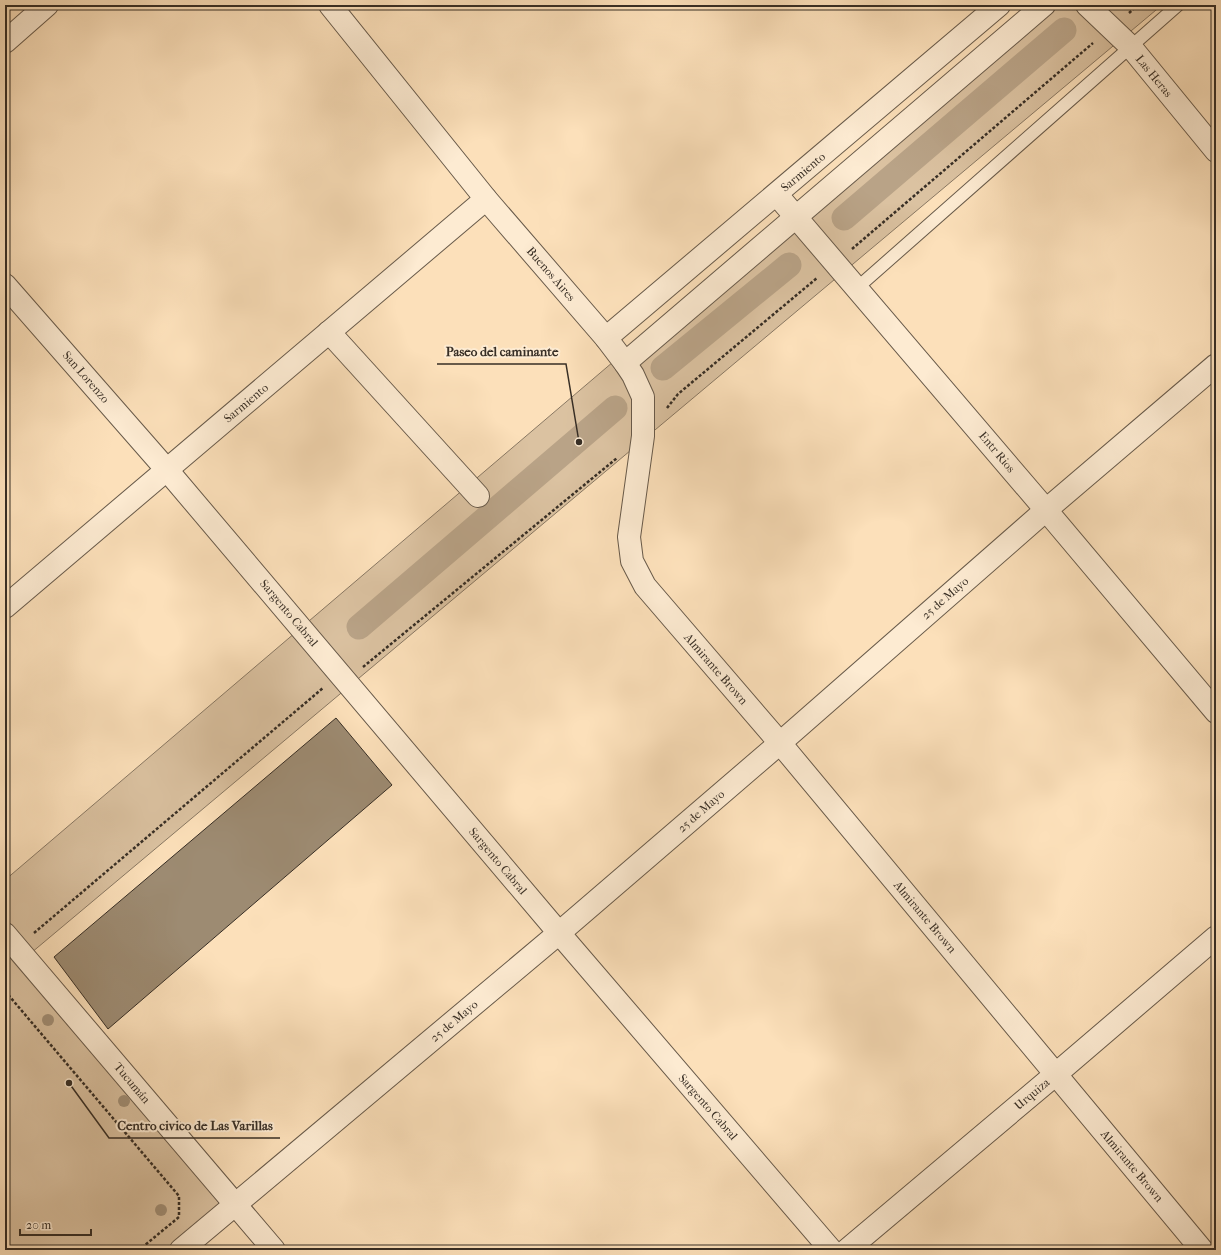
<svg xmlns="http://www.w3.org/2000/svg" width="1221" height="1255" viewBox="0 0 1221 1255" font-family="'IM FELL French Canon',serif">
	<rect width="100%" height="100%" fill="#fce0ba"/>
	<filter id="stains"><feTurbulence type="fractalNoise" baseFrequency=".005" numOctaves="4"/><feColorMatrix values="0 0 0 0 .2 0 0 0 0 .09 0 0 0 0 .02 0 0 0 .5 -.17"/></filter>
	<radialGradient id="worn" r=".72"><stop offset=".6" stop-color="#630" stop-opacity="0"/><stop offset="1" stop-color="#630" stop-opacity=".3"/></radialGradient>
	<g fill="#dbc2a1" stroke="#897863">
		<path d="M1032 5H1162L31 953 5 922V880Z"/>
		<path d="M5 934 236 1205 181 1250H5Z"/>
	</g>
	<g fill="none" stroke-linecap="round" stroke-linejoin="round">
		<g stroke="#b9a387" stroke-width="25">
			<path d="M844 218 1064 30"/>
			<path d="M663 368 789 265"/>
			<path d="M359 627 615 408"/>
		</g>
	</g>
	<path fill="#9d8b72" stroke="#372e25" d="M336 718 392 785 108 1029 54 957Z"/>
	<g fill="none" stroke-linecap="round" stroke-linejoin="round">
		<g stroke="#685a4a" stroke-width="14">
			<path id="service" d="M857 288 1178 5"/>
		</g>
		<g stroke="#685a4a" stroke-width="24">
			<g id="minor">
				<path d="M330 5 486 199 606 338 625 363 633 375 643 397V436L629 537 632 561 645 586 780 743 1202 1250"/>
				<path d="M1087 5 1130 46 1216 151"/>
				<path d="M5 42 47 5"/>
				<path d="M777 195 1046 510 1216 712"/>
				<path d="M5 285 167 470 559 933 831 1250"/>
				<path d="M329 332 478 496"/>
				<path d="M606 338 999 5"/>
				<path d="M625 363 1044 5"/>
				<path d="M5 607 486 199"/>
				<path d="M5 934 274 1250"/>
				<path d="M181 1250 559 933 780 743 1046 510 1216 365"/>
				<path d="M847 1250 1056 1074 1216 937"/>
			</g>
		</g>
		<g stroke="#372e25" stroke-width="2.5" stroke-dasharray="3 2" stroke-linecap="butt">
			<path d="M1129 13 1138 5"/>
			<path d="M852 249 1093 43"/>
			<path d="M667 408 678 394 817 278"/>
			<path d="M363 667 617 458"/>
			<path d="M34 933 323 688"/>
			<path d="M5 991 179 1196V1217L139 1250"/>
		</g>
		<use href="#service" stroke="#fdebd2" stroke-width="12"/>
		<use href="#minor" stroke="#fdebd2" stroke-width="22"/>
	</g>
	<g fill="#a28f76">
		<circle cx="48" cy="1020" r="6"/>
		<circle cx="124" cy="1101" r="6"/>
		<circle cx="161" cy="1210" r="6"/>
	</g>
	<g text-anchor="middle" stroke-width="4" stroke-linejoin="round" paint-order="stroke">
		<g font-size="12" fill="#372e25" stroke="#fdebd2">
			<text transform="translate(1154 76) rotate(51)" y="4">Las Heras</text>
			<text transform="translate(803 172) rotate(-40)" y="4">Sarmiento</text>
			<text transform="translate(551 274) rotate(49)" y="4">Buenos Aires</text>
			<text transform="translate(86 377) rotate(49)" y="4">San Lorenzo</text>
			<text transform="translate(246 403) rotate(-40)" y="4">Sarmiento</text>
			<text transform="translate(997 452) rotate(50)" y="4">Entr Rios</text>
			<text transform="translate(945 598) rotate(-41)" y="4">25 de Mayo</text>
			<text transform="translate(289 613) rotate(50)" y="4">Sargento Cabral</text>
			<text transform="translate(716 669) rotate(49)" y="4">Almirante Brown</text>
			<text transform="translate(701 811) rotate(-41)" y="4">25 de Mayo</text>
			<text transform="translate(498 861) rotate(50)" y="4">Sargento Cabral</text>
			<text transform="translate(925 917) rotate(50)" y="4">Almirante Brown</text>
			<text transform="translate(454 1021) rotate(-40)" y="4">25 de Mayo</text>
			<text transform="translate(132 1083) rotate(50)" y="4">Tucumán</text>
			<text transform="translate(1032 1094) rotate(-40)" y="4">Urquiza</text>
			<text transform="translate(708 1107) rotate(49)" y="4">Sargento Cabral</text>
			<text transform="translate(1132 1166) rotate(50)" y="4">Almirante Brown</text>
		</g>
	</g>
	<path fill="none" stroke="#372e25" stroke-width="1.5" d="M579 442L566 364H437M69 1083L109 1138H280"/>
	<g fill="#372e25" stroke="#fdebd2" stroke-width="1.5">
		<circle cx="579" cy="442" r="4"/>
		<circle cx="69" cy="1083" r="4"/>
	</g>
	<g font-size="13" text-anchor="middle" font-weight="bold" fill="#372e25" stroke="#fdebd2" stroke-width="4" stroke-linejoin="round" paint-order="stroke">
		<text x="502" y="356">Paseo del caminante</text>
		<text x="195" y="1130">Centro civico de Las Varillas</text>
	</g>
	<rect width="1221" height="1255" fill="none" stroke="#fce0ba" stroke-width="20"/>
	<rect x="6" y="6" width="1209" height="1243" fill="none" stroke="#372e25" stroke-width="2"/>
	<rect x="10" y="10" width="1201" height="1235" fill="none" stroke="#372e25"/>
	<path d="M20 1229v6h71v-6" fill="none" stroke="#372e25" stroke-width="2"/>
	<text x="26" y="1229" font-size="12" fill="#372e25" stroke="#fdebd2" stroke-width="3" paint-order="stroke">20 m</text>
	<rect width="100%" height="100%" filter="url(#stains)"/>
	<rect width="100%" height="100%" fill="url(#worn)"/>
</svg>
